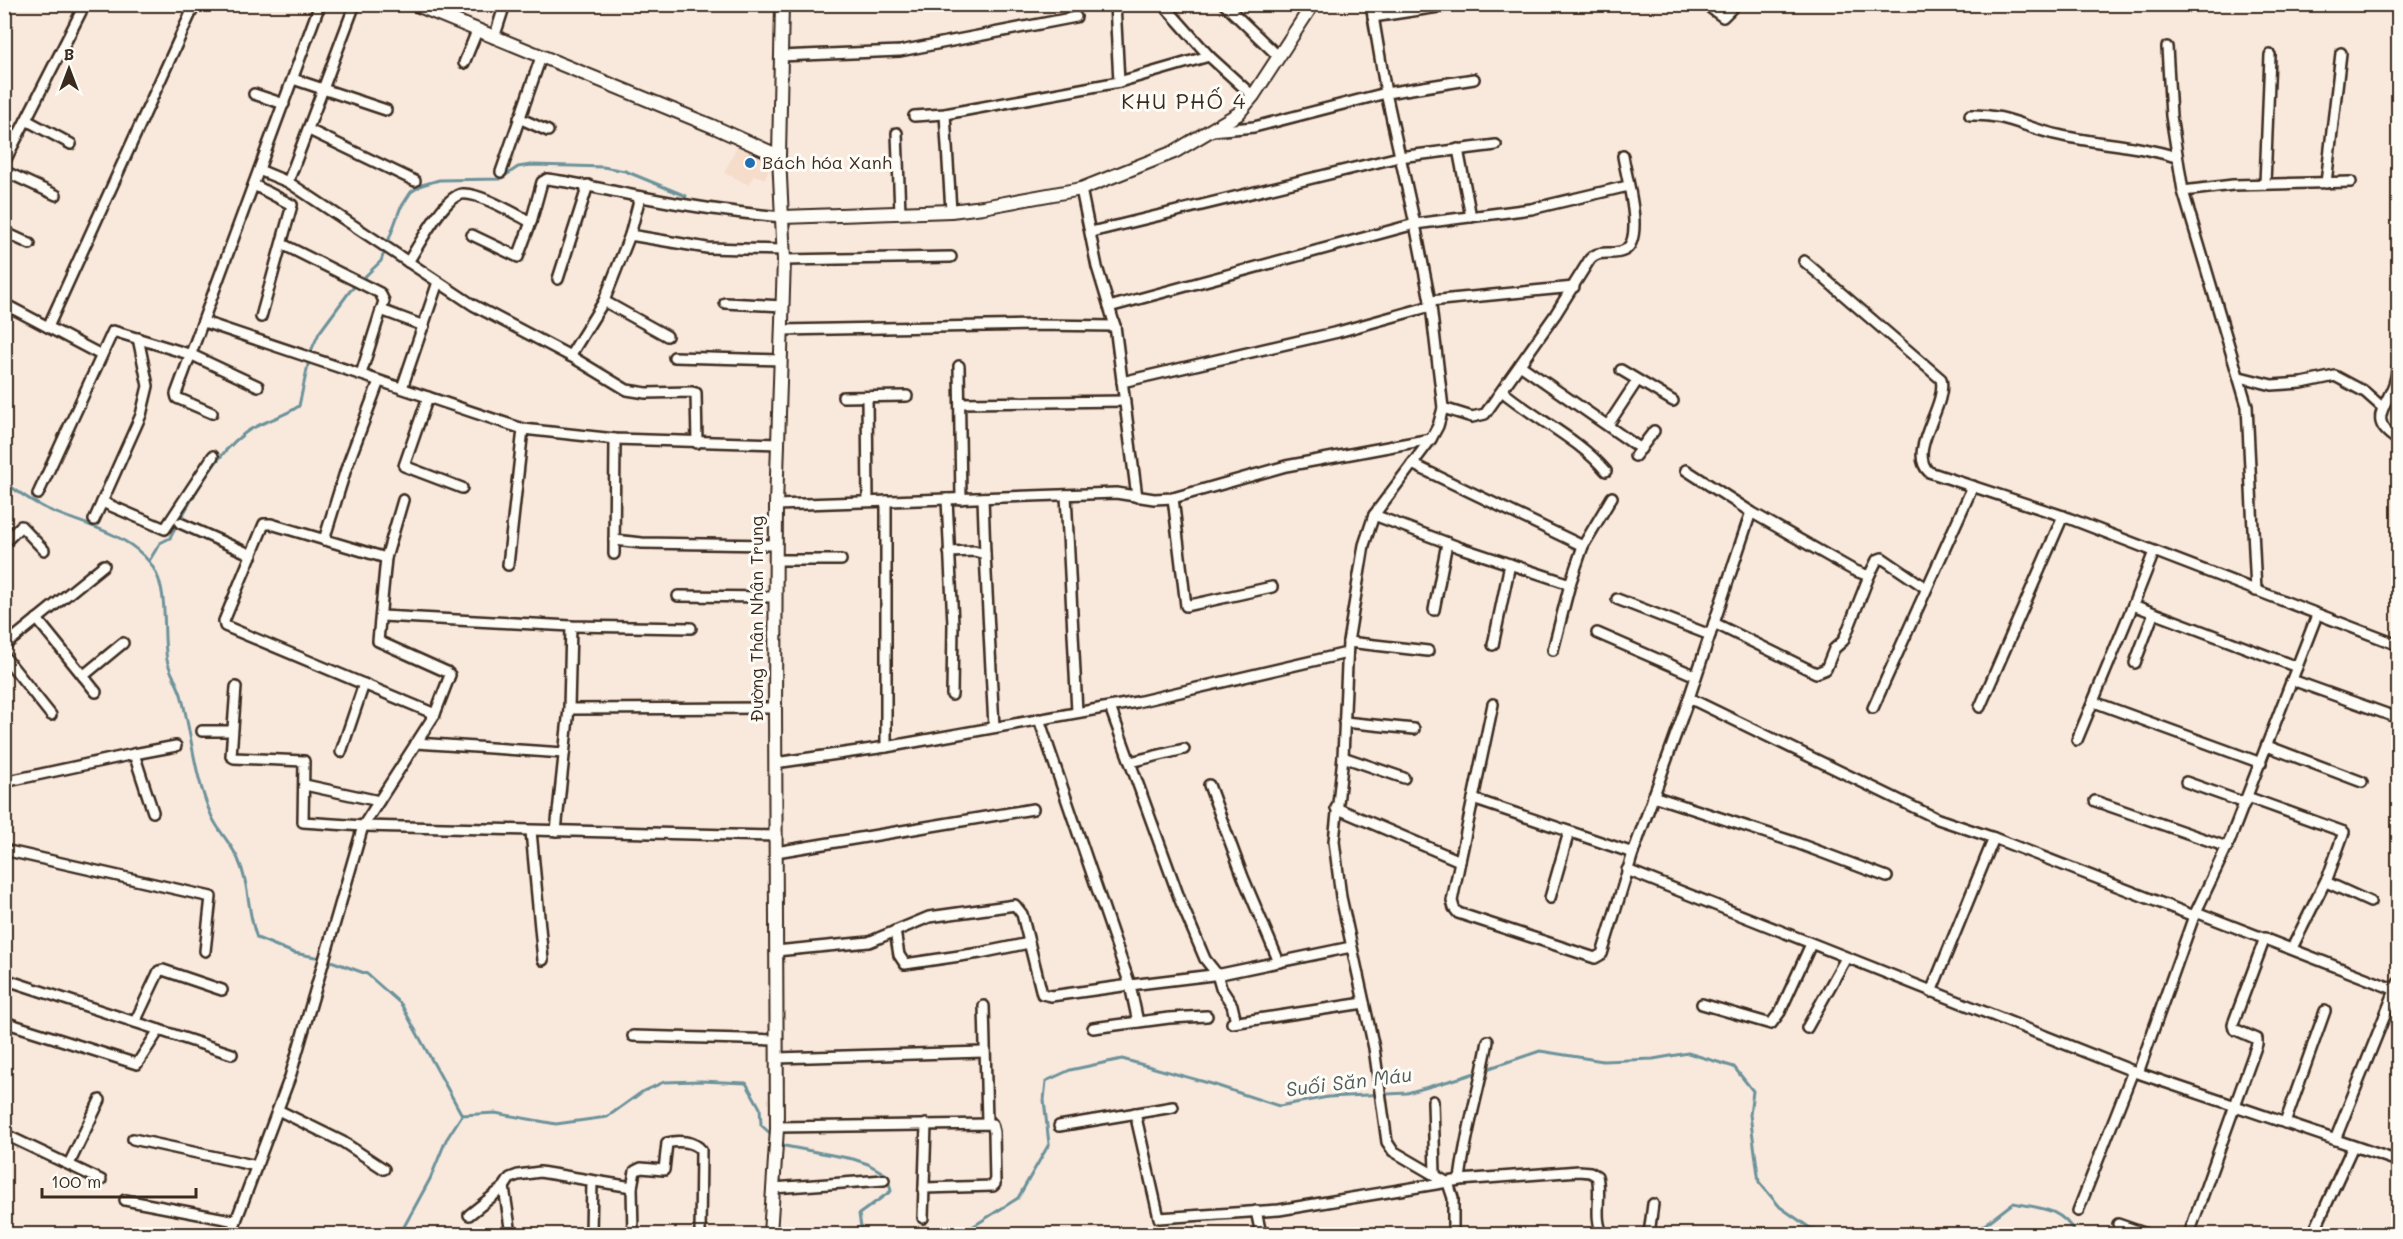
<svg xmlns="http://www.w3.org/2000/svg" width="2403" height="1239" viewBox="0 0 2403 1239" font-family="Mali,sans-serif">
	<rect width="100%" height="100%" fill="#f9e9dd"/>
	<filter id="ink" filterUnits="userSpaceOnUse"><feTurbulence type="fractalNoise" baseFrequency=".0167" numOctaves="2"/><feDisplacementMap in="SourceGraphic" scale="12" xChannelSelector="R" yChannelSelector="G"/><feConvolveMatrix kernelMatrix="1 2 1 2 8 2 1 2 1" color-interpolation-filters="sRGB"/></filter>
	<g filter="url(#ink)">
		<path fill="#f6dccb" d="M738 144 773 160 765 179 754 175 749 185 724 173Z"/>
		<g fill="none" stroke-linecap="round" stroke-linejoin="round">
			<g stroke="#6c929a" stroke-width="3">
				<path d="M4 482C18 492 32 502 47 509 80 524 118 530 144 556 172 583 161 626 167 660 170 673 179 685 182 698 192 738 195 779 212 817 219 832 232 845 238 859 250 885 247 913 257 938L294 953 321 958"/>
				<path d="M149 561 160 543 170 538C189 504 213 456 245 433 261 421 280 419 299 406L311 351 319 333 350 291 381 261 400 209 411 192 422 185 439 180 500 179 518 167 531 165 572 166 603 167 625 171 686 196"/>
				<path d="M328 960 367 974 401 1004 462 1115"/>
				<path d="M780 1141 785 1146 853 1159 868 1164 887 1175 891 1191 859 1214 862 1234"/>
				<path d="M400 1234 430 1179 446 1140 462 1115 495 1113 556 1124 607 1117 642 1092 664 1082 700 1081 746 1083 760 1108 761 1125 772 1135"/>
				<path d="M897 1234 903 1230 969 1229 1018 1198 1049 1144 1044 1100 1046 1081 1070 1070 1122 1059 1212 1084 1279 1106 1328 1097 1407 1093 1463 1077 1540 1051 1603 1061 1653 1059 1688 1053 1734 1067 1753 1091 1750 1115 1759 1182 1780 1207 1810 1228 1833 1234"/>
				<path d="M1964 1234 1978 1230 2013 1203C2041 1208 2061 1208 2076 1234"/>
			</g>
			<g stroke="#3b2a1e" stroke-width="14">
				<g id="minor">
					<path d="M1115 4 1119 82"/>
					<path d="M1163 4 1209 56 1253 96"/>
					<path d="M1224 4 1279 57"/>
					<path d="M1371 4 1386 93 1415 224 1431 306 1443 408 1438 426 1431 439 1374 515 1364 545 1348 642 1343 757 1334 841 1341 897 1374 1048 1387 1142 1393 1151 1448 1183 1453 1198V1234"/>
					<path d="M1705 4 1723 17 1736 4"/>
					<path d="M4 5 5 4"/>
					<path d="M1373 17 1458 4"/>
					<path d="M494 38 505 4"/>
					<path d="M2167 47 2171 116 2183 191 2233 185 2351 182"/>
					<path d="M780 56 900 51 1076 17"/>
					<path d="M464 63 477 31"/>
					<path d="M293 79 386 110"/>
					<path d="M254 94 284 104"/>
					<path d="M945 114 951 211"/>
					<path d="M1970 115C2006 114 2021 126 2054 134 2094 144 2136 144 2176 157"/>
					<path d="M914 116 945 114 1119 82 1209 56"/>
					<path d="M519 118 548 131"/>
					<path d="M26 120 71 144"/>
					<path d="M309 130 415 181"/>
					<path d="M1212 131 1254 127 1386 93 1474 79"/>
					<path d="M897 133 900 213"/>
					<path d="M1458 149 1471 217"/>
					<path d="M4 163 85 4"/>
					<path d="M259 170 288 182 473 305 574 358 627 390 646 393 692 392 696 393 697 443"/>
					<path d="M4 171 56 195"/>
					<path d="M501 172 541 57"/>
					<path d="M288 182 355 4"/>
					<path d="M2326 183 2341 53"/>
					<path d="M2265 184 2270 55"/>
					<path d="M254 185 292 205 261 317"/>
					<path d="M1081 189 1097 267 1115 326 1137 497"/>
					<path d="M2183 191 2247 406 2256 591"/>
					<path d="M4 232 30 244"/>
					<path d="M1091 232 1399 157 1496 145"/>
					<path d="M472 235 518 257 531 222"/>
					<path d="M630 235 707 248 784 250"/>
					<path d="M282 244 380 293 384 301 361 374"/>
					<path d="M784 260 951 257"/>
					<path d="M1804 261 1941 379C1948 406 1906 451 1929 472L2063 516 2398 645"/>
					<path d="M408 262C418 247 444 196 462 194 479 192 515 214 531 222L542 182 547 179C579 183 610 191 642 197 688 206 735 213 783 217"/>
					<path d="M558 279 588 185"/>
					<path d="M604 301 667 336"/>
					<path d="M1430 301 1574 287"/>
					<path d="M725 303 783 306"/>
					<path d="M1109 307 1415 224 1531 209 1628 186"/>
					<path d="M381 310 424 326"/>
					<path d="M4 315 10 307 101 355"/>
					<path d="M204 322 523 429 615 439 779 444"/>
					<path d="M48 327 195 4"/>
					<path d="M782 330 1038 325 1115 326"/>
					<path d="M570 356 604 301 630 235 640 197"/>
					<path d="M674 357 781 360"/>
					<path d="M1520 365 1641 449"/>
					<path d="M2398 365C2397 371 2396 378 2394 384 2385 409 2367 421 2398 440"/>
					<path d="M959 366 961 499"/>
					<path d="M1621 370 1673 401"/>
					<path d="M2240 377 2272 385 2302 383 2335 376 2365 392 2382 407"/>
					<path d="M1122 382 1338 332 1431 306"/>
					<path d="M402 388 438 282"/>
					<path d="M1502 391C1535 419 1578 438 1606 471"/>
					<path d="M428 397 404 466 462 488"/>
					<path d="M843 397 907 396"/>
					<path d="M867 397 868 501"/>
					<path d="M961 403 1125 401"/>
					<path d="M1443 408 1472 417 1485 414 1555 315 1590 259C1600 248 1613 257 1625 250 1645 238 1626 176 1623 156"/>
					<path d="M212 413 177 398 176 394 320 4"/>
					<path d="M1608 425 1637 381"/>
					<path d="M1635 456 1654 431"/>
					<path d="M1412 464 1583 546"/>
					<path d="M1686 470 1751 512 1853 570 1869 576 1877 560 1882 558 1926 588"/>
					<path d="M38 494 113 331 192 355 258 386"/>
					<path d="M1066 495 1077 712"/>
					<path d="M983 498 985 554"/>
					<path d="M1173 498 1186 606 1272 587"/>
					<path d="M947 499 953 624 952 695"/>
					<path d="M102 502 165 529 213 456"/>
					<path d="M776 505 1116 493 1154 499 1173 498 1286 466 1431 439"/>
					<path d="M1374 515 1461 548 1570 584"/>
					<path d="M94 520 141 415 148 386 138 338"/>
					<path d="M180 523 252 555"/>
					<path d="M324 540 346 469 379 381"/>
					<path d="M614 540 642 543 776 545"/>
					<path d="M4 543 21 526 44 550"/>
					<path d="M949 552 974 551 985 554 994 727"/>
					<path d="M2154 552 2133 605 2297 667"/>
					<path d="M614 554 615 439"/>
					<path d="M386 558 271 524H264L224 621 225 626 435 714"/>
					<path d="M776 560H841"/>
					<path d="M508 565 523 429"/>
					<path d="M678 596 775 597"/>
					<path d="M1617 599 1710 635"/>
					<path d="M1434 610 1447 543"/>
					<path d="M382 616 571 626 691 628"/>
					<path d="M37 619 96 692"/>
					<path d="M1714 623 1816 673 1826 669 1834 649 1843 641 1847 632 1869 576"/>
					<path d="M1597 633 1696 676"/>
					<path d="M1348 642 1428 651"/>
					<path d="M1493 645 1510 564"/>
					<path d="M4 646 104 565"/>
					<path d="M1553 650 1570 584 1583 546 1612 497"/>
					<path d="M4 656 51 715"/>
					<path d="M2135 663 2153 615"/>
					<path d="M83 676 123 643"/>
					<path d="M2292 680 2398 718"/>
					<path d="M236 687 231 756 234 758 304 761 303 822 363 826 776 836"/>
					<path d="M1689 698 1938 819 1994 838 2194 916"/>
					<path d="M2094 702 2261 763"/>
					<path d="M1110 707 1180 900 1205 959 1217 974 1221 988 1232 1005 1236 1022"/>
					<path d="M1980 707 2063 516"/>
					<path d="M1873 708 1973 486"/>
					<path d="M569 709 775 708"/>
					<path d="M1039 719 1130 985 1221 974 1351 947"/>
					<path d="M1344 722 1414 729"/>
					<path d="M202 731H232"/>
					<path d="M2077 740 2133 605"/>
					<path d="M416 743 564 753"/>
					<path d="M2267 746 2362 782"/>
					<path d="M886 747V501"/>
					<path d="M341 752 364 684"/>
					<path d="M134 754 176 746"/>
					<path d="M1343 757 1404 778"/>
					<path d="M1130 762 1184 749"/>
					<path d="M775 763 886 747 1137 702 1347 653"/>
					<path d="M4 782 134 754 153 812"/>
					<path d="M2186 782 2245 803"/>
					<path d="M305 785 379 801"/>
					<path d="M1209 785 1243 877 1279 962"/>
					<path d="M1653 796 1794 842 1887 877"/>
					<path d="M2247 797 2344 832 2326 882 2370 902"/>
					<path d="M1473 799 1493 704"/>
					<path d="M2095 801 2227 847"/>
					<path d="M1336 808 1460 861 1473 799 1633 853"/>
					<path d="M531 831 543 960"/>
					<path d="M556 831 569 709 571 626"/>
					<path d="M4 850 211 897 205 951"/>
					<path d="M776 852 1033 809"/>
					<path d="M1460 861 1452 901 1454 908 1458 913 1595 958 1602 954 1633 853 1689 698 1751 512"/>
					<path d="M1627 870 2138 1073 2398 1161"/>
					<path d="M1550 898 1569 832"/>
					<path d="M2196 912 2396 990"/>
					<path d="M895 931 899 955 905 964 980 953 1029 943"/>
					<path d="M2292 948 2326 880"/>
					<path d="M776 951 869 942 929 917 1015 905 1022 914 1042 994 1051 996 1130 985 1138 1022"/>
					<path d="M4 979 232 1054"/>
					<path d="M1931 992 1994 838"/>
					<path d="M1702 1004 1771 1024 1780 1012 1811 944"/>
					<path d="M984 1006 987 1122"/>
					<path d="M4 1022 137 1064 159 1030"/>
					<path d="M135 1022 159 971 163 970 222 990"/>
					<path d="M1232 1023 1364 1003"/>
					<path d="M1093 1028 1169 1018 1207 1016"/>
					<path d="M1807 1028 1846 958"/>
					<path d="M633 1036 776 1040"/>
					<path d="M776 1058 984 1052"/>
					<path d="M2138 1073 2194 916 2230 840 2317 615"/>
					<path d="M1433 1101 1435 1174"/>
					<path d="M278 1110 343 1142 384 1169"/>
					<path d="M1135 1113 1159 1218 1279 1210 1460 1180 1579 1171 1590 1172 1597 1176C1602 1194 1593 1219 1603 1234"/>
					<path d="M2285 1123 2325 1011"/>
					<path d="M1059 1126 1173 1107"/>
					<path d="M777 1127 992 1124 994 1132 995 1184 993 1186 924 1188"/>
					<path d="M4 1134 101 1180"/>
					<path d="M133 1139 257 1166"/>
					<path d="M2335 1140 2398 983"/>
					<path d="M69 1164 100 1100"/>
					<path d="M1460 1180C1465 1133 1480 1088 1488 1041"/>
					<path d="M504 1187 511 1234"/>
					<path d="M773 1188 884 1180"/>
					<path d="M125 1200 236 1221"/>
					<path d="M1256 1211 1261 1234"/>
					<path d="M2078 1211 2133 1071"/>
					<path d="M469 1215 504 1187 510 1178 518 1175 540 1172 632 1187"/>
					<path d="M923 1218 926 1124"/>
					<path d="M2118 1224 2147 1234"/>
					<path d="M231 1234 290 1077 363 826 435 714 450 675 447 672 378 641 386 558 403 500"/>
					<path d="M591 1234 592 1181"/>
					<path d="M633 1234 632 1187 635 1171 641 1168 664 1170 667 1143C678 1140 694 1141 701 1150L700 1234"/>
					<path d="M1649 1234 1653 1204"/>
					<path d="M2189 1234 2257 1044V1039L2234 1029 2233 1024 2265 938"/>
					<path d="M2313 1234 2353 1146"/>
				</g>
			</g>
			<g stroke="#3b2a1e" stroke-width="16">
				<g id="tertiary">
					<path d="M414 4 712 126 779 156"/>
					<path d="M783 217 951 211 983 207 1081 189 1174 152 1238 114 1253 96 1313 4"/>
					<path d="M770 1234 777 1129 775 708 776 505 784 260 779 156 782 4"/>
				</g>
			</g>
			<use href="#minor" stroke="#fdfcf7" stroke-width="9"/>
			<use href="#tertiary" stroke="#fdfcf7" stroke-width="12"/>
		</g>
	</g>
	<circle fill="#1f6fb2" stroke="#fdfcf7" stroke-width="2" cx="750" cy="163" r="6"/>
	<g text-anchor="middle" stroke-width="6" stroke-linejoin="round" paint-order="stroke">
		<g font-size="18" fill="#3b2a1e" stroke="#fdfcf7" text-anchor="start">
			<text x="762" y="169">Bách hóa Xanh</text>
		</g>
		<g font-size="18" fill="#3b2a1e" stroke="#fdfcf7">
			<text transform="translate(757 619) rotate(-90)" y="6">Đường Thân Nhân Trung</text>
		</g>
		<g font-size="20" font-style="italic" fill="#535e5c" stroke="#fdfcf7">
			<text transform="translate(1349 1082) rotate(-7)" y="7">Suối Săn Máu</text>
		</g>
		<g font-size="21" letter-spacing="1.5" fill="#3b2a1e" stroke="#fdfcf7">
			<text x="1184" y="109">KHU PHỐ 4</text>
		</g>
	</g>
	<rect width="2403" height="1239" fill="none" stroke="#fdfcf7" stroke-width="24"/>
	<rect x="12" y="12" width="2379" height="1215" fill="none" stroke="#3b2a1e" stroke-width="2" filter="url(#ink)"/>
	<g transform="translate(69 69)" stroke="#fdfcf7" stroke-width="4.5" paint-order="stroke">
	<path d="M0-4.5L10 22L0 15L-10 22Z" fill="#3b2a1e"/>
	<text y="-9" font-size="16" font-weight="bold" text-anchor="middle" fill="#3b2a1e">B</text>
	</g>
	<path d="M42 1188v9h154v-9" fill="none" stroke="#3b2a1e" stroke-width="3"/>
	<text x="51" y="1188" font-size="18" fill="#3b2a1e" stroke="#fdfcf7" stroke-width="4.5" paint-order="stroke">100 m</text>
</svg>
